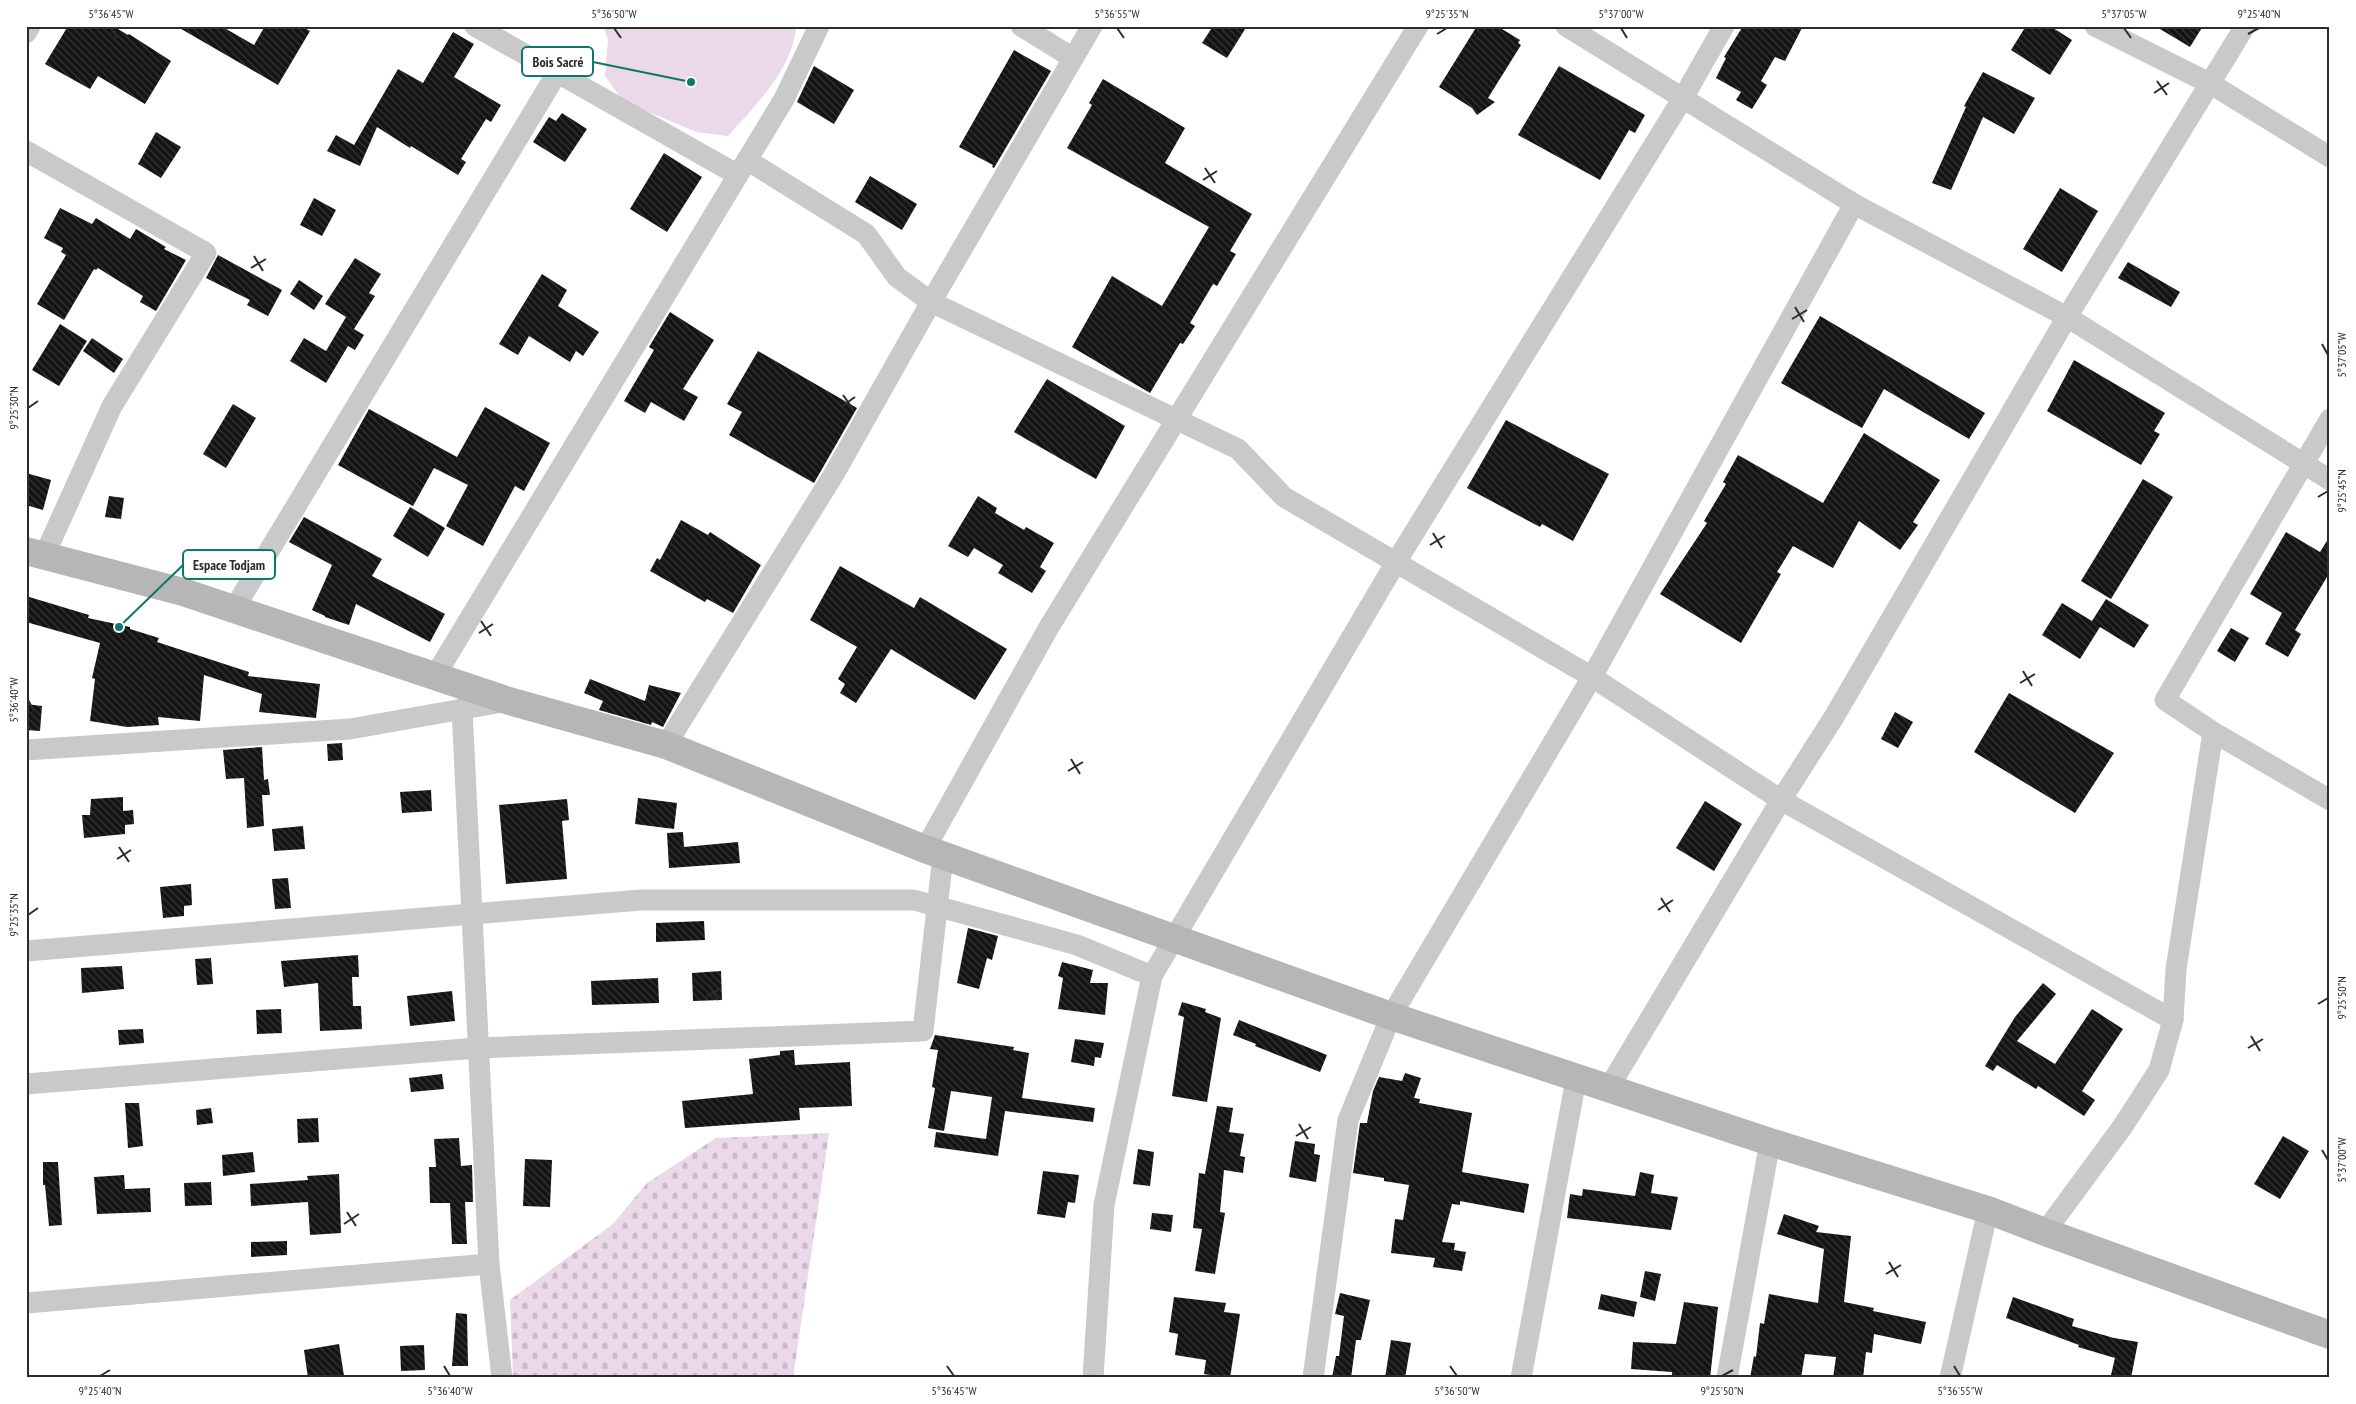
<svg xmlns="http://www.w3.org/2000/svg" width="2356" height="1404" viewBox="0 0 2356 1404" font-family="'PT Sans Narrow',sans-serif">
	<defs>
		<pattern id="cemetery-stones" width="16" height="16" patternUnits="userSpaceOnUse" patternTransform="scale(1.25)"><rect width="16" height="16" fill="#ebd9ea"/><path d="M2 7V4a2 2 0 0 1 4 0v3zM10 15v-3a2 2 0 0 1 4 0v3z" fill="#cabac9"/></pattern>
		<pattern id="building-back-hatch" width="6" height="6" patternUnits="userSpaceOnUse" patternTransform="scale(1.25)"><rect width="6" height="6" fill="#131313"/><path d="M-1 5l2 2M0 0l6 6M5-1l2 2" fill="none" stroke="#363636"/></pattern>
	</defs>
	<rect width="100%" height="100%" fill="#fff"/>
	<path fill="url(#cemetery-stones)" d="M829 1133 793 1378H513L510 1300 613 1224 647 1183 716 1138Z"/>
	<path fill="#ebd9ea" d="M603 26H796C793 69 755 106 728 136L696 132 623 101 605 76 608 39Z"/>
	<g fill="url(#building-back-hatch)">
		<path d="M68 26H113L128 35 129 34 171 61 145 104 98 76 90 89 45 64Z"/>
		<path d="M176 26H221L254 45 265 26H301L310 31 278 85Z"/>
		<path d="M1213 26H1247L1227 58 1202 43Z"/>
		<path d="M1477 26H1497L1520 40 1518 43 1521 45 1488 98 1495 102 1477 115 1472 108 1439 87Z"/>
		<path d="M1743 26H1803L1785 61 1775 57 1761 81 1767 85 1752 109 1736 100 1741 92 1716 78 1726 58 1724 57Z"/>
		<path d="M2026 26H2050L2072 40 2050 75 2011 50Z"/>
		<path d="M2155 26H2203L2190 47Z"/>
		<path d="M453 32 474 44 454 77 501 105 491 122 486 119 461 159 466 162 458 175 411 146 410 148 377 127 360 166 327 151 336 135 354 145 398 69 423 83Z"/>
		<path d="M1014 50 1051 71 994 168 992 167 993 165 959 147Z"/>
		<path d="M814 66 854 90 834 124 797 102Z"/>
		<path d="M1559 66 1645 115 1635 133 1629 130 1600 180 1518 135Z"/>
		<path d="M1983 72 2035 98 2014 134 1983 117 1951 190 1932 183 1966 107 1964 106Z"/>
		<path d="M1103 79 1185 128 1165 163 1252 214 1230 251 1236 254 1217 286 1213 284 1190 323 1195 326 1183 344 1180 343 1150 393 1072 347 1112 276 1162 306 1209 227 1067 148 1092 105 1089 103Z"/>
		<path d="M562 113 587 129 565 162 533 142 549 117 556 121Z"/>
		<path d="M156 132 181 147 161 178 138 164Z"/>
		<path d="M664 153 702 177 667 232 630 209Z"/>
		<path d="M870 176 917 204 902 230 855 202Z"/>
		<path d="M2060 188 2098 211 2062 272 2023 249Z"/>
		<path d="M314 198 336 210 322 236 300 225Z"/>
		<path d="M60 208 92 224 96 218 130 239 136 229 166 247 164 249 186 260 156 311 140 302 143 296 98 268 96 270 94 269 64 320 37 304 66 255 61 252 63 248 44 238Z"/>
		<path d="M218 255 282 290 268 316 247 305 250 300 206 278Z"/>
		<path d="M355 258 381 274 369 293 375 296 354 329 364 335 355 350 348 346 326 383 290 361 304 338 326 351 346 317 325 304Z"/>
		<path d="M2128 262 2180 292 2171 307 2118 278Z"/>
		<path d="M542 274 567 290 558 306 599 332 583 356 576 351 570 362 529 336 518 355 499 344Z"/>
		<path d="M299 280 323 296 314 310 290 294Z"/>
		<path d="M670 312 714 340 683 389 698 397 684 421 651 402 645 413 624 401 654 350 649 347Z"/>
		<path d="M1820 316 1985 413 1969 439 1884 389 1862 428 1781 383Z"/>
		<path d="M60 324 87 341 59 386 32 370Z"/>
		<path d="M92 338 123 359 114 373 83 351Z"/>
		<path d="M758 351 857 408 814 483 729 435 742 412 727 404Z"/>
		<path d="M2074 360 2165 413 2154 431 2160 434 2141 465 2047 411Z"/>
		<path d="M1047 379 1125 426 1096 479 1014 432Z"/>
		<path d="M233 404 256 418 226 468 203 454Z"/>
		<path d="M485 407 550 443 524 491 515 486 483 546 446 526 468 485 434 468 413 506 338 465 369 409 457 457Z"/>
		<path d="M1506 420 1609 474 1573 541 1542 524 1540 527 1467 488Z"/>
		<path d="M1864 433 1940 480 1913 522 1918 525 1900 550 1859 521 1833 568 1793 546 1777 572 1781 574 1741 643 1660 594 1707 523 1704 521 1726 484 1723 482 1738 455 1823 503Z"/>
		<path d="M26 473 51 480 43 510 26 505Z"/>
		<path d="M2143 479 2173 497 2111 599 2081 581Z"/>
		<path d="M109 496 124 498 121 519 105 517Z"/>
		<path d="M978 496 997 508 995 513 1024 530 1026 527 1054 543 1040 567 1046 571 1032 593 998 573 1003 565 974 548 968 557 948 546Z"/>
		<path d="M410 507 445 528 428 557 393 536Z"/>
		<path d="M304 517 382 559 372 576 445 614 430 642 356 604 349 625 325 617V616L312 610 332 565 289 542Z"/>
		<path d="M681 520 708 535 710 532 761 565 733 613 707 599 705 602 650 571 657 558 660 560Z"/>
		<path d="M2286 532 2320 552 2330 536V572L2295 630 2301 634 2288 657 2265 644 2282 613 2250 594Z"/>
		<path d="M840 566 914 608 920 597 1007 649 975 700 891 649 856 703 840 693 845 684 838 679 857 647 810 620Z"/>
		<path d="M26 596 89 615 88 618 130 627V629L159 638 157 642 249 672 248 676 320 684 316 718 259 712 262 694 204 675 200 721 158 717 159 725 127 727 90 721 95 679 92 678 100 643 26 622Z"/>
		<path d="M2106 599 2149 625 2134 648 2100 627 2080 659 2042 635 2062 603 2092 621Z"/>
		<path d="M2231 628 2249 638 2235 662 2217 651Z"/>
		<path d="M590 679 645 701 649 685 681 693 663 727 652 722 651 725 599 710 603 701 584 693Z"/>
		<path d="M2009 693 2114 753 2075 813 1974 752Z"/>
		<path d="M26 704 42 706 40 731 26 730Z"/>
		<path d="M1895 712 1913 722 1898 748 1881 739Z"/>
		<path d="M342 743 343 760 328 761 327 744Z"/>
		<path d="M262 747 264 780 268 779 270 795H262L264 826 247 828 244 778 226 779 223 750Z"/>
		<path d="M431 790 432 811 402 813 400 792Z"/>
		<path d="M123 797V811L133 810 134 824 125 825V834L84 838 82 815H90L91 799Z"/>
		<path d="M638 798 677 803 674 829 635 824Z"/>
		<path d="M567 799 569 820 562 821 567 879 506 884 499 805Z"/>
		<path d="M1705 801 1742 824 1714 871 1676 848Z"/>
		<path d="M303 826 305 849 274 851 272 829Z"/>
		<path d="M683 832 684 847 738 842 740 863 669 868 667 833Z"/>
		<path d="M288 878 291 908 275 909 272 879Z"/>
		<path d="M191 884 192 905 184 906V916L163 918 160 887Z"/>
		<path d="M704 921 705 940 656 942V923Z"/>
		<path d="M968 928 998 936 992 960 987 958 979 989 957 983Z"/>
		<path d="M358 955 359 977H352L353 1006H361L362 1029 320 1031 318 983 284 987 281 961Z"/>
		<path d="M211 958 213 984 197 985 195 959Z"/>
		<path d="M1062 962 1093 970 1090 983H1108L1105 1015 1058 1009 1063 978 1058 976Z"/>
		<path d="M122 966 124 989 82 993 81 968Z"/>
		<path d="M721 971 722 1000 693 1001 692 973Z"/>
		<path d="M658 978 659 1003 592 1005 591 981Z"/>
		<path d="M2043 983 2056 994 2017 1041 2055 1064 2092 1009 2123 1029 2082 1091 2095 1100 2084 1116 2038 1086 2036 1089 1997 1065 1993 1071 1985 1066 2015 1017Z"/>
		<path d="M452 991 455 1021 410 1026 407 996Z"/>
		<path d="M1182 1002 1206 1009 1205 1012 1221 1018 1207 1102 1172 1096 1184 1017 1178 1015Z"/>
		<path d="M281 1009 282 1033 257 1034 256 1010Z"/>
		<path d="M1239 1020 1327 1055 1320 1072 1255 1046 1256 1044 1233 1035Z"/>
		<path d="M143 1029 144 1043 119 1045 118 1030Z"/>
		<path d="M935 1035 1014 1047 1013 1050 1029 1053 1022 1098 1095 1108 1093 1122 1005 1111 998 1156 934 1147 936 1132 986 1139 992 1097 951 1091 944 1131 928 1128 935 1088 932 1087 938 1050 930 1049Z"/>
		<path d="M1075 1039 1104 1043 1101 1058 1095 1057 1094 1066 1071 1062Z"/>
		<path d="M794 1050 795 1065 850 1062 852 1106 799 1108 800 1120 685 1128 682 1101 753 1094 749 1059 780 1055V1051Z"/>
		<path d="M1405 1073 1421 1078 1414 1098 1420 1099 1419 1103 1472 1113 1462 1172 1529 1184 1524 1213 1460 1201V1205L1452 1204 1442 1242 1455 1243 1454 1250 1466 1252 1462 1271 1433 1267 1435 1258 1391 1253 1395 1219 1403 1220 1409 1185 1384 1181V1178L1353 1173 1360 1123H1367L1373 1091 1379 1077 1402 1081Z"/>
		<path d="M442 1074 444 1089 411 1092 409 1078Z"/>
		<path d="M125 1103H139L143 1146 128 1148Z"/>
		<path d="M1217 1106 1233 1108 1229 1132 1244 1134 1240 1156 1245 1157 1243 1173 1224 1170 1220 1212 1225 1213 1215 1274 1195 1271 1202 1229 1193 1228 1199 1173 1205 1174Z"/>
		<path d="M211 1108 213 1123 197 1125 196 1110Z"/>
		<path d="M318 1118 319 1142 298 1143 297 1119Z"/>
		<path d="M2283 1136 2309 1151 2280 1199 2254 1184Z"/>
		<path d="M459 1138 461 1166 472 1165 473 1202H465L467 1244H452L450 1203H430L429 1167H436L434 1139Z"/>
		<path d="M1295 1141 1315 1144 1314 1154 1320 1155 1316 1182 1289 1177Z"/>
		<path d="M1138 1149 1154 1152 1150 1186 1133 1184Z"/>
		<path d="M253 1152 255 1172 223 1176 222 1155Z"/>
		<path d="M525 1159 552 1160 550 1207 523 1206Z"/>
		<path d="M43 1162H58L62 1225 49 1226 45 1185H43Z"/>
		<path d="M1043 1171 1079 1175 1075 1203 1068 1202 1065 1218 1037 1214Z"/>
		<path d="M1640 1172 1654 1175 1651 1193 1678 1197 1671 1230 1567 1218 1570 1194 1582 1196 1583 1189 1635 1196Z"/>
		<path d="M339 1174 341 1233 310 1235 308 1202 251 1206 250 1184 308 1180 307 1176Z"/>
		<path d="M124 1175 125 1189 150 1188 151 1212 97 1214 94 1177Z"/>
		<path d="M211 1182 212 1205 185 1206 184 1183Z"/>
		<path d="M1152 1213 1173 1215 1171 1232 1150 1229Z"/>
		<path d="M1784 1214 1819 1226 1816 1232 1851 1236 1844 1302 1874 1308 1873 1311 1926 1322 1921 1344 1874 1334 1872 1353 1866 1352 1863 1378H1833L1836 1357 1805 1354 1801 1378H1750L1754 1356 1756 1357 1760 1323 1764 1324 1769 1294 1818 1303 1824 1249 1777 1234Z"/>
		<path d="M287 1241V1255L251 1257V1242Z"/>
		<path d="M1645 1271 1661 1274 1655 1301 1640 1297Z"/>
		<path d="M1340 1293 1370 1300 1361 1340H1356L1351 1378H1332L1336 1356H1339L1344 1316 1335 1314Z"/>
		<path d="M1601 1294 1637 1302 1634 1317 1598 1309Z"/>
		<path d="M1174 1297 1226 1303 1224 1312 1240 1314 1230 1378 1204 1374 1206 1360 1175 1355 1178 1334 1169 1332Z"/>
		<path d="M2013 1297 2074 1319 2072 1326 2114 1338 2138 1342 2131 1378 2111 1375 2115 1358 2078 1347 2079 1345 2006 1318Z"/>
		<path d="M1684 1302 1718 1307 1710 1378 1672 1375V1372L1631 1369 1633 1342 1676 1344Z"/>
		<path d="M456 1313 467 1314 468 1366H452Z"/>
		<path d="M1391 1340 1411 1343 1405 1378H1385Z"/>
		<path d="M339 1344 344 1376 308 1378 304 1350Z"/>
		<path d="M424 1345 425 1370 401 1371 400 1346Z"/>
	</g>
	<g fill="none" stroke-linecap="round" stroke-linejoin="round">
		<g stroke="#c9c9c9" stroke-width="21">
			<path d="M475 26 738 175"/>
			<path d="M1021 26 1073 58"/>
			<path d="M1566 26 1854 204 2067 317 2330 480"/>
			<path d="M2095 26 2211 84 2330 157"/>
			<path d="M26 33 30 26"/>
			<path d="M26 151 206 253 112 406 45 554"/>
			<path d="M747 160 866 234 897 277 931 302 1238 449 1284 497 1592 677 1781 800 2173 1020"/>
			<path d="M2330 419 2165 700 2213 732 2330 800"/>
			<path d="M234 609 557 73"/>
			<path d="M435 676 784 99 819 26"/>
			<path d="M462 709 489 1264 502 1378"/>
			<path d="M666 745 834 474 931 302 1092 26"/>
			<path d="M26 750 350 729 508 701"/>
			<path d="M925 849 1049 627 1418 26"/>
			<path d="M26 951 641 900H914L1077 945 1152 976"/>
			<path d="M26 1084 477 1048 923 1031 943 856"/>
			<path d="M1608 1089 1781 800 1834 717 2067 317 2245 26"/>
			<path d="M2045 1232 2123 1126 2159 1070 2173 1020 2176 969 2213 732"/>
			<path d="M26 1303 489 1264"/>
			<path d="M1093 1378 1104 1205 1152 976 1396 562 1683 98 1724 26"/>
			<path d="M1313 1378 1348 1120 1391 1016 1592 677 1854 204"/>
			<path d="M1521 1378 1576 1079"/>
			<path d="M1727 1378 1770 1142"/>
			<path d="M1950 1378 1988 1210"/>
		</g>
		<path stroke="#b6b6b6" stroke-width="28" d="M26 551 183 592 509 701 666 745 925 849 1391 1016 1770 1142 1988 1210 2045 1232 2330 1335"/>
	</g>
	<path fill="none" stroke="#2c2c2c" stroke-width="2" d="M111 28 117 38M614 28 621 38M1117 28 1124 38M1621 28 1627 38M2124 28 2131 38M1437 34 1447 28M2248 34 2259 28M2157 81 2167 95M2154 93 2169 83M1205 168 1215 183M1203 180 1217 171M254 256 263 271M251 268 266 259M1795 307 1804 322M1792 319 1807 310M2322 344 2328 355M843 395 853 409M841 407 855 397M28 408 38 401M2318 497 2328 491M1433 533 1442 548M1430 545 1445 536M481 621 491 636M479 633 493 624M2023 671 2032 686M2020 683 2035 674M28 700 34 711M1071 759 1080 774M1068 771 1083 762M119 847 129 862M117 859 131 850M1661 898 1670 912M1658 910 1673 900M28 915 38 908M709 985 718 1000M706 997 721 988M2318 1004 2328 998M2251 1036 2260 1051M2248 1048 2263 1039M1299 1124 1308 1139M1296 1136 1311 1127M2322 1150 2328 1160M347 1212 356 1226M344 1224 359 1214M1889 1262 1898 1277M1886 1274 1901 1265M444 1366 450 1376M947 1366 954 1376M1450 1366 1457 1376M1954 1366 1960 1376M100 1376 110 1370M1722 1376 1733 1370"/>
	<path fill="none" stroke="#0f766e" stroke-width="2" d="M691 82L593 62M119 627L183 565"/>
	<g fill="#0f766e" stroke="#fff" stroke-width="2">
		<circle cx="691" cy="82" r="5"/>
		<circle cx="119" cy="627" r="5"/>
	</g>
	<g fill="#fff" stroke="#0f766e" stroke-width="2">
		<rect x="522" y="47" width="71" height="29" rx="5"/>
		<rect x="183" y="550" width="92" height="29" rx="5"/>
	</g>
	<g font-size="14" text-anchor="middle" font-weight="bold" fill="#2c2c2c">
		<text x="558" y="67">Bois Sacré</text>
		<text x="229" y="570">Espace Todjam</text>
	</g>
	<rect width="2356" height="1404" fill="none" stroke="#ffffff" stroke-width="55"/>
	<rect x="28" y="28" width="2300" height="1348" fill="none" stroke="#2c2c2c" stroke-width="2"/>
	<g font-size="12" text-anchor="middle" fill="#2c2c2c">
		<text x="111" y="18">5°36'45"W</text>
		<text x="614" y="18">5°36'50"W</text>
		<text x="1117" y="18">5°36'55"W</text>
		<text x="1447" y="18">9°25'35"N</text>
		<text x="1621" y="18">5°37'00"W</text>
		<text x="2124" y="18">5°37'05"W</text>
		<text x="2259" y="18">9°25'40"N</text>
		<text transform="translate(2342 355) rotate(-90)" y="4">5°37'05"W</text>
		<text transform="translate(14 408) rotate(-90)" y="4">9°25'30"N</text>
		<text transform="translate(2342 491) rotate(-90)" y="4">9°25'45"N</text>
		<text transform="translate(14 700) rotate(-90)" y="4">5°36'40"W</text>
		<text transform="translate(14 915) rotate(-90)" y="4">9°25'35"N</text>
		<text transform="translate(2342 998) rotate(-90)" y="4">9°25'50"N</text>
		<text transform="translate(2342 1160) rotate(-90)" y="4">5°37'00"W</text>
		<text x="100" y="1395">9°25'40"N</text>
		<text x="450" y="1395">5°36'40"W</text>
		<text x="954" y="1395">5°36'45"W</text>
		<text x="1457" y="1395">5°36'50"W</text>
		<text x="1722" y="1395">9°25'50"N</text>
		<text x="1960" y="1395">5°36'55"W</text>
	</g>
</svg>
